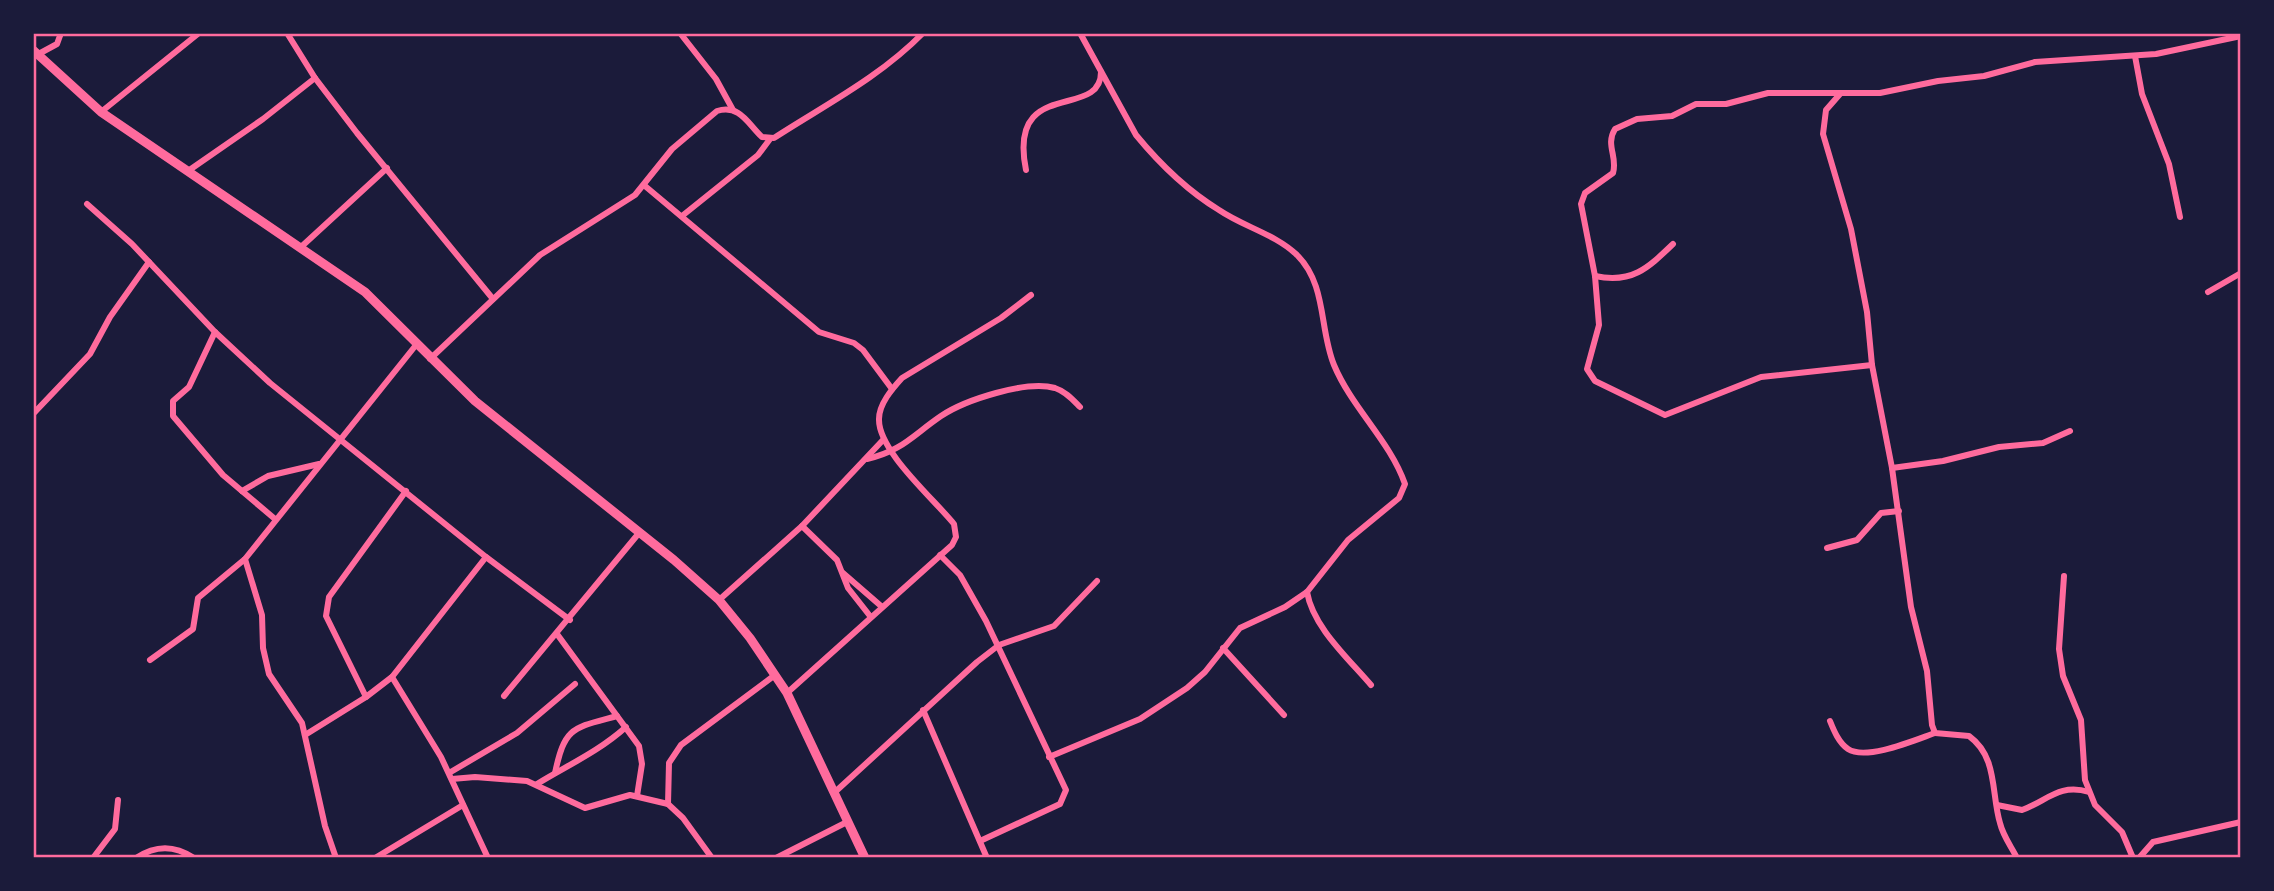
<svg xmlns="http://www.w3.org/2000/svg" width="2274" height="891" viewBox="0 0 2274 891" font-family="Literata,serif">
	<rect width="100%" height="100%" fill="#1b1b3a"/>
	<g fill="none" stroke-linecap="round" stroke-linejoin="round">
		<g stroke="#ff6b9d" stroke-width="6">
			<path d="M287 33 315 78 357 133 493 299"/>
			<path d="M680 33 716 79 733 110"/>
			<path d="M2135 56 2142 94 2169 164 2180 217"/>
			<path d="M33 57 57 44 61 33"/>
			<path d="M1840 94 1826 110 1823 134 1851 229 1867 312 1872 365 1892 468 1911 607 1927 671 1932 725 1935 733 1969 736C1998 757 1991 793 2000 823 2003 836 2011 846 2017 858"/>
			<path d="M101 112 199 33"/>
			<path d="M1026 170C1007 76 1101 121 1101 72"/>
			<path d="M188 171 263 119 315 78"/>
			<path d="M645 186 819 332 854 343 863 350 892 389"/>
			<path d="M87 204 132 244 215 332 270 383 486 557 570 620"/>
			<path d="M682 216 758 155 770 139"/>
			<path d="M301 247 387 168"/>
			<path d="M1595 276C1632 284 1648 268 1673 244"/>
			<path d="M2208 292 2241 273"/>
			<path d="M215 332 189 387 173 401V416L223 475 275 519"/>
			<path d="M430 359 540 255 635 195 672 149 717 111C740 104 748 124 762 137L774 138C825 105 880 77 923 33"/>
			<path d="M1872 365 1761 377 1665 415 1595 381 1587 369 1599 325 1595 276 1581 204 1585 193 1613 173C1618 157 1605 145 1615 129L1637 119 1672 116 1696 104H1726L1768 93H1880L1938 81 1984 76 2035 62 2156 54 2241 36"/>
			<path d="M33 414 90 354 110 317 149 262"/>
			<path d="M867 459C902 451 913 435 941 416 965 400 1026 380 1055 388 1065 391 1073 400 1080 407"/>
			<path d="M1892 468 1943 461 1999 447 2043 443 2070 431"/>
			<path d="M242 491 268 476 319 464"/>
			<path d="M802 526 837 560 848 588 870 616"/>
			<path d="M1827 548 1857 540 1881 513 1899 511"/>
			<path d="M940 555 960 575 986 621 1066 790 1060 804 980 841"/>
			<path d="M245 559 262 615 263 648 269 674 302 723 325 826 336 858"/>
			<path d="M843 573 881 606"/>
			<path d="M2064 576 2059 649 2063 676 2081 720 2085 780 2095 805 2122 832 2133 858"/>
			<path d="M1307 592C1313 627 1348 658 1371 685"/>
			<path d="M719 600 802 526 883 440"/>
			<path d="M557 634 639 746 642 764 637 796"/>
			<path d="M1223 648 1284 715"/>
			<path d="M150 660 193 629 198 598 245 559 416 345"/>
			<path d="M392 677 441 757 488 858"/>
			<path d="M787 693 952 545 956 537 954 524C934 499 878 451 879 419 879 404 892 389 902 378L1001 318 1031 295"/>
			<path d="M504 696 639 533"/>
			<path d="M366 697 326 616 329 597 406 491"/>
			<path d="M923 710 987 858"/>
			<path d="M1830 721C1834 731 1839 743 1848 749 1866 761 1915 740 1935 733"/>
			<path d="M305 735 366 697 392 677 486 557"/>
			<path d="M1049 757 1140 719 1187 688 1205 672 1240 628 1285 607 1307 592 1348 540 1399 498 1405 484C1390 441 1352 408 1334 365 1319 328 1327 285 1297 255 1275 234 1244 227 1219 210 1188 191 1159 163 1136 135L1080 33"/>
			<path d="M449 773 517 733 575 684"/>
			<path d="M555 773C565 726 573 728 617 716"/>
			<path d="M452 779 475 777 527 781 585 808 630 795 668 804 683 818 712 858"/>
			<path d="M537 784C568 765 598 752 626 727"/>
			<path d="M835 792 977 662 999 645 1054 626 1097 581"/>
			<path d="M668 804 669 763 681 745 775 675"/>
			<path d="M1997 805 2022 810C2047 801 2059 783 2089 792"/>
			<path d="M93 858 115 829 118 800"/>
			<path d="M136 858C156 845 174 845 194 858"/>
			<path d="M375 858 463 805"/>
			<path d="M776 858 847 822"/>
			<path d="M2139 858 2153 842 2241 822"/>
		</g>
		<path stroke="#ff6b9d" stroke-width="9" d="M33 50 101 112 365 292 475 401 674 560 719 600 750 638 787 693 865 858"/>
	</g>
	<rect width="2274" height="891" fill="none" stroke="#1b1b3a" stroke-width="70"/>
	<rect x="35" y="35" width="2204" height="821" fill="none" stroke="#ff6b9d" stroke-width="2.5"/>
</svg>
